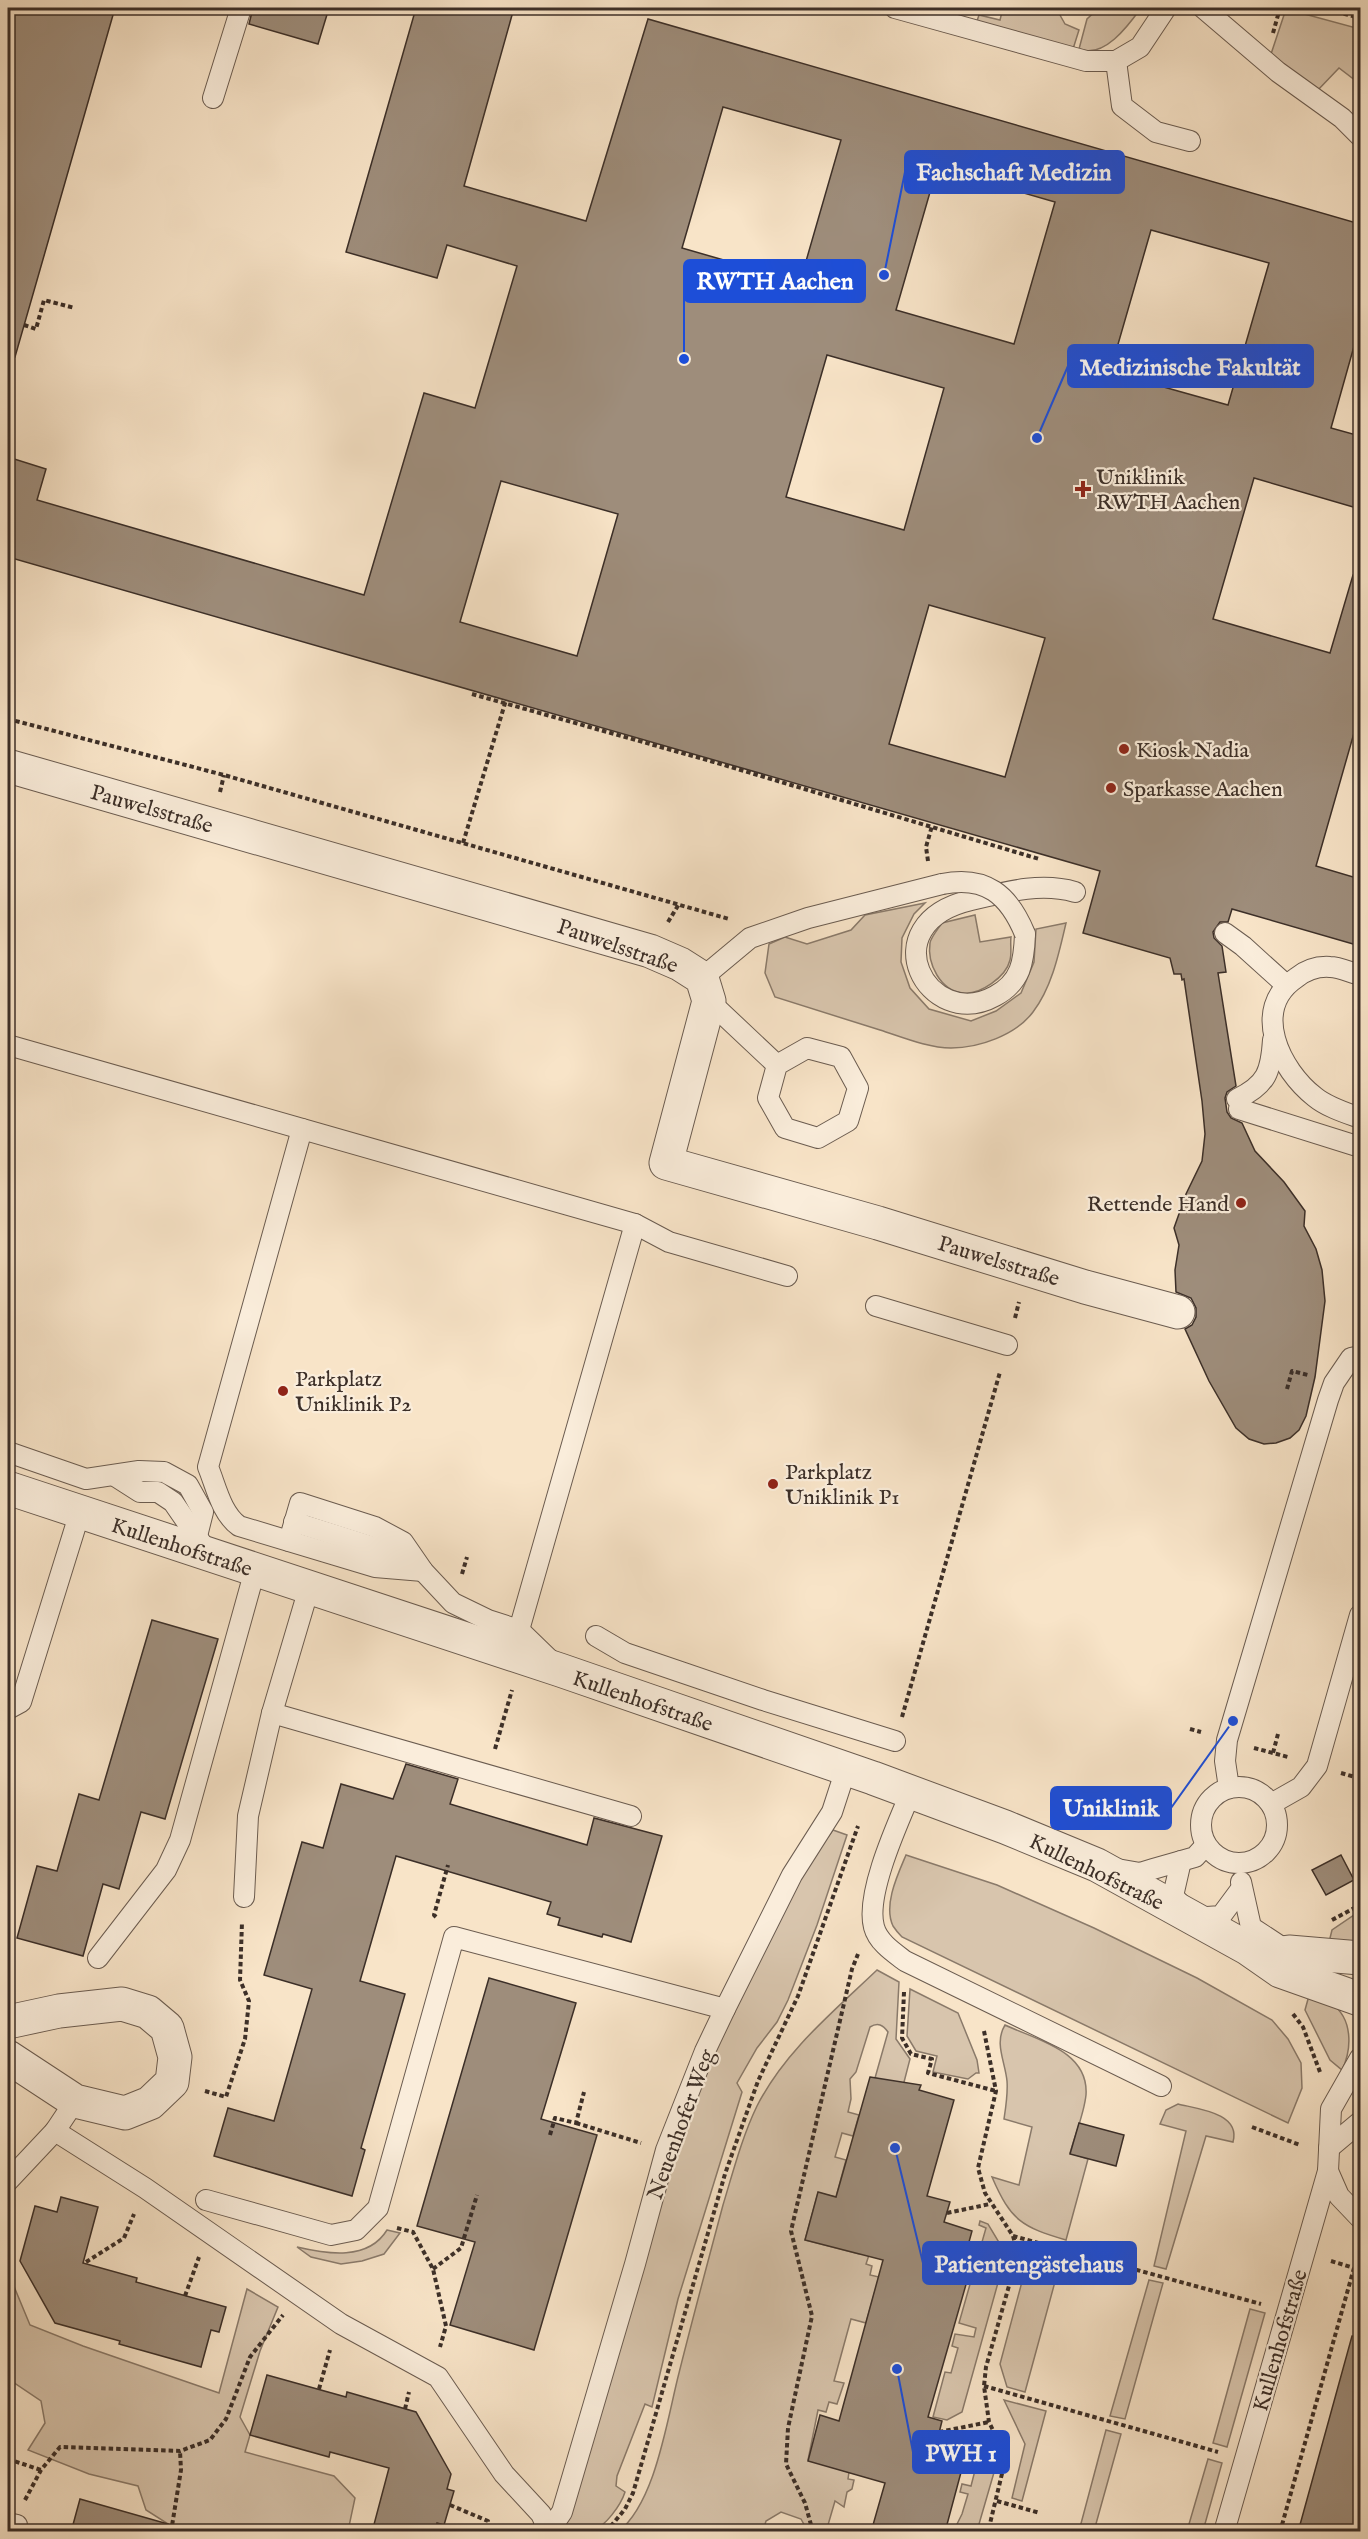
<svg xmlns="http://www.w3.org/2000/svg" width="1368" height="2539" viewBox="0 0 1368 2539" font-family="'IM FELL English',serif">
	<rect width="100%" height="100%" fill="#f8e4c8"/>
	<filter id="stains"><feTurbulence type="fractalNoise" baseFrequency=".00333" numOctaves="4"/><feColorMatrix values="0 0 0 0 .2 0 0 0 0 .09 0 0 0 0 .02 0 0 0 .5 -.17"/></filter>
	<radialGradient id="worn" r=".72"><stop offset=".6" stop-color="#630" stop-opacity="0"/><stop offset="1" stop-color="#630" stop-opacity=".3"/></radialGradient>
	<g fill="#d8c5ad" stroke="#8a7a6a" stroke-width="1.5">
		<path d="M1003 8H1056L1065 24 1079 30 1073 49 977 21 979 15 1000 20Z"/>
		<path d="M1099 8H1141C1128 26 1104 59 1079 49L1087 19Z"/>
		<path d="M1286 9 1360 29V84L1339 68 1317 91 1271 54Z"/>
		<path d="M925 903 914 914 902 938 901 962 910 988 929 1009 971 1021 996 1011 1021 993 1034 962 1036 929 1066 923C1059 953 1052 987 1033 1012 1016 1035 979 1048 951 1048 928 1048 902 1037 880 1030 845 1019 810 1008 775 997L765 973 769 944 785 937 807 944 851 930 865 915Z"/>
		<path d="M975 915 980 942 1011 937C1010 944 1012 953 1010 960 1006 977 980 995 963 993 940 991 927 963 930 943 931 937 938 929 942 923Z"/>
		<path d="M833 1830 847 1835 817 1925 788 2000 777 2022 757 2048 737 2083 742 2092 678 2299 652 2407 645 2404 617 2476 616 2486 625 2492C621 2505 605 2527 592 2531 584 2534 571 2531 563 2532L668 2170 715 2052 802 1872Z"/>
		<path d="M906 1855 997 1885 1094 1928 1197 1978 1272 2020 1288 2039 1301 2063 1302 2088 1288 2123 902 1937C899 1934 895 1929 893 1926 883 1905 898 1874 906 1855Z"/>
		<path d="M1360 1911V1939L1352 1944 1329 1942 1332 1930Z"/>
		<path d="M877 1970 899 1982 896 2039 910 2059 903 2086 875 2078 888 2032C883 2025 878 2022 870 2027L856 2072 850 2079 851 2099 848 2112 859 2115 853 2136 842 2133 835 2157 846 2160 836 2197 818 2193 805 2240 859 2254 871 2249 866 2264 872 2266 870 2275 879 2277 866 2323 851 2319 834 2381 844 2383 837 2404 829 2402 826 2412 818 2410 808 2460 849 2472 848 2479 854 2480 852 2489 847 2492 844 2507 835 2501 828 2525 818 2531 806 2528 801 2519 781 2512 766 2521 763 2531 618 2532C656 2502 667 2419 679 2373 693 2317 708 2261 723 2205 733 2172 742 2137 757 2106 785 2051 833 2012 877 1970Z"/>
		<path d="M910 1989 958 2013 977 2060 979 2073H976L968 2079 933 2072 937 2056 916 2051 907 2036Z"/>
		<path d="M1310 1992C1317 1996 1325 1999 1332 2004 1353 2019 1352 2049 1342 2070L1330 2060 1305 2010Z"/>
		<path d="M1005 2025C1037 2040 1089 2051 1086 2095 1084 2114 1075 2135 1070 2153L1088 2159 1066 2240C1022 2227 1011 2221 992 2177L1019 2185 1032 2127 1004 2119C1006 2106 1008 2094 1007 2081 1005 2061 994 2043 1005 2025Z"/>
		<path d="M1178 2104C1198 2109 1241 2113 1233 2142L1206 2136 1166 2269 1154 2266 1186 2131 1160 2124 1166 2110Z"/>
		<path d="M980 2221 988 2224 1006 2254 962 2412 947 2420 933 2417 945 2372 951 2373 958 2348 952 2346 955 2334 974 2337 976 2328 959 2323 986 2228 979 2225Z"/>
		<path d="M387 2230 400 2233 384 2254 362 2261 341 2264 311 2257 297 2247C327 2254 368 2261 387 2230Z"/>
		<path d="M1031 2248 1062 2256 1025 2392 1007 2387 1000 2364Z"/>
		<path d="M8 2272 30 2325 83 2346 219 2393 247 2289 278 2307 260 2351 240 2417 250 2435 245 2452 334 2476 355 2498 348 2531H179L146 2510 138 2486 89 2474 28 2450 45 2423 41 2401 13 2382 8 2358Z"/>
		<path d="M1149 2280 1163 2283 1125 2419 1110 2416Z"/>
		<path d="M1250 2309 1265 2313 1227 2447 1213 2443Z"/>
		<path d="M1004 2400 1046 2411 1022 2501 1012 2498 1025 2444Z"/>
		<path d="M1106 2430 1121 2434 1094 2531H1079Z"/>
		<path d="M975 2438 983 2441 995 2469 977 2531H950L951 2528H955L962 2514 968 2494 960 2492 962 2484 971 2486 980 2451 972 2449Z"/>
		<path d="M1208 2459 1222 2463 1203 2531H1187Z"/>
	</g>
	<g fill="#9e8d7b" stroke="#3c2f28" stroke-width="1.5" fill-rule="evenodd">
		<path d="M8 8H115L15 357 8 356Z"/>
		<path d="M253 8H329L318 44 249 24Z"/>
		<path d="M416 8H514L464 186 586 221 648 19 1360 224V325L1331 428 1360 436V509L1254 478 1213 619 1330 653 1353 575 1360 576V728L1356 726 1316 866 1360 879V946L1232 909 1228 922H1220L1213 932 1214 938 1222 946 1226 972 1218 973 1236 1086 1227 1092 1225 1098 1227 1112 1231 1118 1242 1123 1255 1151 1284 1182 1305 1211 1304 1226 1316 1249 1322 1270 1325 1301 1315 1377 1306 1416 1299 1430 1290 1438 1276 1443 1264 1444 1249 1439 1236 1428 1209 1381 1185 1329 1192 1325 1196 1317V1308L1191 1298 1176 1292 1175 1270 1179 1245 1174 1228 1186 1194 1202 1161 1205 1134 1202 1101 1184 979 1182 980 1181 974H1174L1170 958 1083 933 1100 871 8 557V457L46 469 37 500 364 595 424 393 475 408 517 266 447 245 437 278 346 252ZM723 107 841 140 800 282 682 248ZM937 168 1055 202 1014 344 896 310ZM1151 230 1269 263 1228 405 1110 372ZM827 355 944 388 904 530 786 497ZM501 481 618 514 577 656 460 622ZM929 605 1045 638 1005 777 889 744Z"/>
		<path d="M152 1620 218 1639 165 1819 141 1812 119 1889 103 1884 83 1956 17 1938 37 1866 57 1871 79 1794 99 1800Z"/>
		<path d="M406 1764 458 1779 450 1804 587 1845 594 1818 662 1836 631 1942 603 1934 602 1937 558 1925 560 1918 547 1914 551 1902 396 1856 360 1981 405 1994 361 2148 365 2150 352 2196 214 2156 228 2108 274 2121 312 1989 264 1975 302 1842 323 1848 341 1784 393 1799Z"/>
		<path d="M1341 1855 1354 1880 1326 1895 1312 1870Z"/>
		<path d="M489 1978 576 2003 541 2119 597 2135 534 2350 450 2325 475 2242 417 2226Z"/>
		<path d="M870 2077 921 2085 919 2090 954 2100 927 2196 950 2202 944 2222 972 2231 961 2271 969 2274 928 2417 942 2421 937 2441 967 2450 945 2532H871L885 2483 808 2461 820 2415 839 2421 883 2260 805 2240 818 2192 836 2197Z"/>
		<path d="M1079 2123 1124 2135 1116 2166 1070 2154Z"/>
		<path d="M61 2197 98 2207 83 2263 137 2278 136 2282 226 2307 219 2332 211 2330 201 2367 119 2344 120 2341 55 2323 20 2261 35 2206 57 2212Z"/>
		<path d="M1352 2336 1360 2337V2532H1298Z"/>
		<path d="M267 2375 346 2397 347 2392 416 2412 451 2474 447 2489 454 2491 444 2525 437 2523 435 2532H372L389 2468 330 2452 329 2457 250 2435Z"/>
		<path d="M80 2499 168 2524 166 2532H71Z"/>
	</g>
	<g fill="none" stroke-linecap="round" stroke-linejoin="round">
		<g stroke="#6b5c50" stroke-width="22">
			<g id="service">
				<path d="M895 8 1086 61H1116L1140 47 1166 8"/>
				<path d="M1203 8 1278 72 1342 118 1360 136"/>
				<path d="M1116 61 1122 106 1156 132 1190 141"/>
				<path d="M213 98 241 8"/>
				<path d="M1225 933 1243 946 1285 984"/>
				<path d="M1025 934C1024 962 1021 982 995 996 928 1033 869 924 971 900 1005 892 1041 882 1075 892"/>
				<path d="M1360 975C1351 973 1340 967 1330 967 1316 966 1306 970 1296 978 1250 1009 1280 1070 1315 1097 1327 1107 1346 1113 1360 1118"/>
				<path d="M702 978 750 938 808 918 942 884"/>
				<path d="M709 1001 777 1065 807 1048 841 1057 858 1088 848 1121 818 1138 785 1128 768 1098 777 1065"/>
				<path d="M8 1045 635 1224 669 1242 787 1276"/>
				<path d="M1237 1099C1267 1085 1271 1071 1273 1040"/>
				<path d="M1239 1109 1360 1147"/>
				<path d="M302 1129 208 1467C216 1486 221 1513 239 1526L375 1567 423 1571"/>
				<path d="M876 1306 1007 1345"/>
				<path d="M8 1452 86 1479 139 1471 164 1472 188 1485 203 1512 197 1536"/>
				<path d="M115 1476 140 1492H158L173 1502 202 1544"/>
				<path d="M294 1522 383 1550 415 1567"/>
				<path d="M289 1541 300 1503 375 1527 403 1542 423 1571 453 1603 488 1620 519 1630 553 1663"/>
				<path d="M519 1630 635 1224"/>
				<path d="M596 1636 625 1653 763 1700 895 1741"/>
				<path d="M8 1709 21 1702 80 1512"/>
				<path d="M272 1713 631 1816"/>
				<circle cx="1239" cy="1825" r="38"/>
				<path d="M1229 1788 1225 1761 1227 1740 1328 1400 1334 1383 1351 1358 1360 1356"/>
				<path d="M911 1792C898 1823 865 1894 874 1927 878 1942 893 1952 905 1961L1161 2086"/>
				<path d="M1271 1804 1301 1787 1317 1766 1360 1615"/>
				<path d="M1181 1861 1173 1896 1193 1918 1221 1916 1241 1889"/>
				<path d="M1117 1869 1140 1873 1153 1869 1195 1857 1206 1845"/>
				<path d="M1241 1882 1251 1927 1289 1952"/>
				<path d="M244 1897 248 1816 272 1713 309 1588"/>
				<path d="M98 1958 166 1870 180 1840 255 1570"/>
				<path d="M55 2131 145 2188 341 2324 438 2377 504 2474 541 2514 549 2531 562 2512 635 2264 666 2150 705 2051 725 2009 792 1875 832 1812 846 1769"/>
				<path d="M1329 2148 1360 2122"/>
				<path d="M1328 2171 1339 2196 1360 2218"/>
				<path d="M8 2181 55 2131 75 2101"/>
				<path d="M206 2200 331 2235 356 2230 378 2208 454 1937 725 2009"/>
				<path d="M8 2523 17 2525"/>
				<path d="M1224 2532 1328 2171 1331 2109 1360 2058"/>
			</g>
		</g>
		<g stroke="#6b5c50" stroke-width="35">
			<g id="minor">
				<path d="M8 766 650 951 680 964 702 978 709 1001 666 1163 878 1223 1085 1287 1178 1312"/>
				<path d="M8 1488 560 1670 873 1778 1005 1827 1097 1865 1247 1948 1280 1971 1359 1999"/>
				<path d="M1260 1956 1289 1952 1360 1958"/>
				<path d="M8 2022 59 2011 122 2004 148 2012 167 2028 175 2057 172 2082 150 2103 125 2113 75 2101 8 2057"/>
				<path d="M549 2532V2531"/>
			</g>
		</g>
		<g stroke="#3c2f28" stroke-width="4" stroke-dasharray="4.5 3" stroke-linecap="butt">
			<path d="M1322 8 1360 18"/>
			<path d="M1273 33 1280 8"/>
			<path d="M24 325 36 329 44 300 75 308"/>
			<path d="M472 694 714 762 1039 859"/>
			<path d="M8 719 224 775 729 919"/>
			<path d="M220 792 224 775"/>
			<path d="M463 843 506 700"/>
			<path d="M928 861 926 847 932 826"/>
			<path d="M668 922 679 904"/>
			<path d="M1015 1318 1019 1302"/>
			<path d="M1287 1389 1292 1371 1308 1375"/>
			<path d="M462 1574 467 1557"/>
			<path d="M902 1717 1000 1372"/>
			<path d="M1190 1729 1201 1732"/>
			<path d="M1278 1734 1273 1753 1288 1757"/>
			<path d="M1254 1748 1273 1753"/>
			<path d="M495 1749 512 1690"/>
			<path d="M1360 1760 1355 1777 1360 1779"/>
			<path d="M1341 1773 1355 1777"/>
			<path d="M436 1917 434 1915 448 1865"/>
			<path d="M1332 1920 1360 1905"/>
			<path d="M904 1992 902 2038 911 2054 932 2059 928 2073 996 2091"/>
			<path d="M1293 2014 1303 2027 1320 2072"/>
			<path d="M984 2031 996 2091 978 2168 985 2193 1013 2236 1018 2254 986 2367 984 2386 989 2422 1006 2457 988 2532"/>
			<path d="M205 2091 226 2097 245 2039 249 2001 240 1980 242 1922"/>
			<path d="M576 2123 641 2143"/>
			<path d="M1252 2127 1300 2145"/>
			<path d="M550 2135 555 2118 576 2123 584 2092"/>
			<path d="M947 2213 990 2204"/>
			<path d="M397 2228 413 2232 433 2269 446 2326 440 2347"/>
			<path d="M1013 2236 1261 2304"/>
			<path d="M1331 2261 1354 2268 1360 2273"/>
			<path d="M86 2262 124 2238 134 2214"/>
			<path d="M433 2269 461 2248 477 2195"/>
			<path d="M185 2296 199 2257"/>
			<path d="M984 2386 1218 2452"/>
			<path d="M319 2389 330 2350"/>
			<path d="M405 2409 409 2392"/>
			<path d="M939 2432 989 2422"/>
			<path d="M8 2459 41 2470"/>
			<path d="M25 2500 41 2470 60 2447 180 2451 210 2440 226 2419 250 2357 283 2315"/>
			<path d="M997 2501 1040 2513"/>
			<path d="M450 2505 488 2521 490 2532"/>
			<path d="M171 2532 181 2470 180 2451"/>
			<path d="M606 2532 625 2509 633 2493 725 2174 758 2081 798 1996 858 1826"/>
			<path d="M813 2532 805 2503 786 2464 788 2428 812 2316 791 2231 852 1969 858 1954"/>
			<path d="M1280 2532 1354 2268"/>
		</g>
		<use href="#service" stroke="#faeddb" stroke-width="20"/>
		<use href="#minor" stroke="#faeddb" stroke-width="33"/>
		<g stroke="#6b5c50" stroke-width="22" stroke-linecap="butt">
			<path id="service-bridge" d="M942 884C986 875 1009 895 1025 934"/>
		</g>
		<use href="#service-bridge" stroke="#faeddb" stroke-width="20"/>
	</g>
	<g fill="#8f2418" stroke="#faeddb" stroke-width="2">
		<path d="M1080 480h6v6h6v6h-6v6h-6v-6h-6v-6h6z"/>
		<circle cx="1124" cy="749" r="6"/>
		<circle cx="1111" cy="788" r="6"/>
		<circle cx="1241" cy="1203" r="6"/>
		<circle cx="283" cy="1391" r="6"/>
		<circle cx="773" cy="1484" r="6"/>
	</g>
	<g text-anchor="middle" stroke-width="4.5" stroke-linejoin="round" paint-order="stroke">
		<g font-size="22" fill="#3c2f28" stroke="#faeddb" text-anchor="start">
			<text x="1096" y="484">Uniklinik<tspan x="1096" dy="25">RWTH Aachen</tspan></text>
			<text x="1136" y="757">Kiosk Nadia</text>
			<text x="1123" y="796">Sparkasse Aachen</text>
			<text x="1229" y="1211" text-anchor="end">Rettende Hand</text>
			<text x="295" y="1386">Parkplatz<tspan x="295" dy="25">Uniklinik P2</tspan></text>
			<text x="785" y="1479">Parkplatz<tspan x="785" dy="25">Uniklinik P1</tspan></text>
		</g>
		<g font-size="22" fill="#3c2f28" stroke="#faeddb">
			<text transform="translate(152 808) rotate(16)" y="8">Pauwelsstraße</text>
			<text transform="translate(618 945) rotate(19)" y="8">Pauwelsstraße</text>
			<text transform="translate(999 1260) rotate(17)" y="8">Pauwelsstraße</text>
			<text transform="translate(182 1546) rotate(18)" y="8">Kullenhofstraße</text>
			<text transform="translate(643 1700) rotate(19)" y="8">Kullenhofstraße</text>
			<text transform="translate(1097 1871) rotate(26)" y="8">Kullenhofstraße</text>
			<text transform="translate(680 2124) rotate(-70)" y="8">Neuenhofer Weg</text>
			<text transform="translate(1279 2340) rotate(-74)" y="8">Kullenhofstraße</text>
		</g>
	</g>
	<path fill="none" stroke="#1d4ed8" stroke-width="2" d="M884 275L905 172M684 359L684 281M1037 438L1068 366M1233 1721L1171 1808M895 2148L923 2263M897 2369L913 2452"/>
	<g fill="#1d4ed8" stroke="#faeddb" stroke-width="2">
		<circle cx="884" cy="275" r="6"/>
		<circle cx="684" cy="359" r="6"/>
		<circle cx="1037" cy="438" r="6"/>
		<circle cx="1233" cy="1721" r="6"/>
		<circle cx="895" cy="2148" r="6"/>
		<circle cx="897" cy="2369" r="6"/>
	</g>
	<g fill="#1d4ed8" stroke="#1d4ed8" stroke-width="2">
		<rect x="905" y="151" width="219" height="42" rx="6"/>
		<rect x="684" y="260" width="181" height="42" rx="6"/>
		<rect x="1068" y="345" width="245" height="42" rx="6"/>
		<rect x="1051" y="1787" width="120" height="42" rx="6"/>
		<rect x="923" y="2242" width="213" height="42" rx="6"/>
		<rect x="913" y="2431" width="96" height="42" rx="6"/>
	</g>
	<g font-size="24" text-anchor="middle" font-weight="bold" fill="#fff">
		<text x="1014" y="180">Fachschaft Medizin</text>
		<text x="775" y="289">RWTH Aachen</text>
		<text x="1190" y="375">Medizinische Fakultät</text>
		<text x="1111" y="1816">Uniklinik</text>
		<text x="1029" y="2272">Patientengästehaus</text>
		<text x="961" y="2461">PWH 1</text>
	</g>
	<rect width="1368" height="2539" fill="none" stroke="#f8e4c8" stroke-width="30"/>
	<rect x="9" y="9" width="1350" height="2521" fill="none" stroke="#3c2f28" stroke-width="3"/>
	<rect x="15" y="15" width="1338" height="2509" fill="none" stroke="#3c2f28" stroke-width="1.5"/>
	<rect width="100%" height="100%" filter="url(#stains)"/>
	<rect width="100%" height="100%" fill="url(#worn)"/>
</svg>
